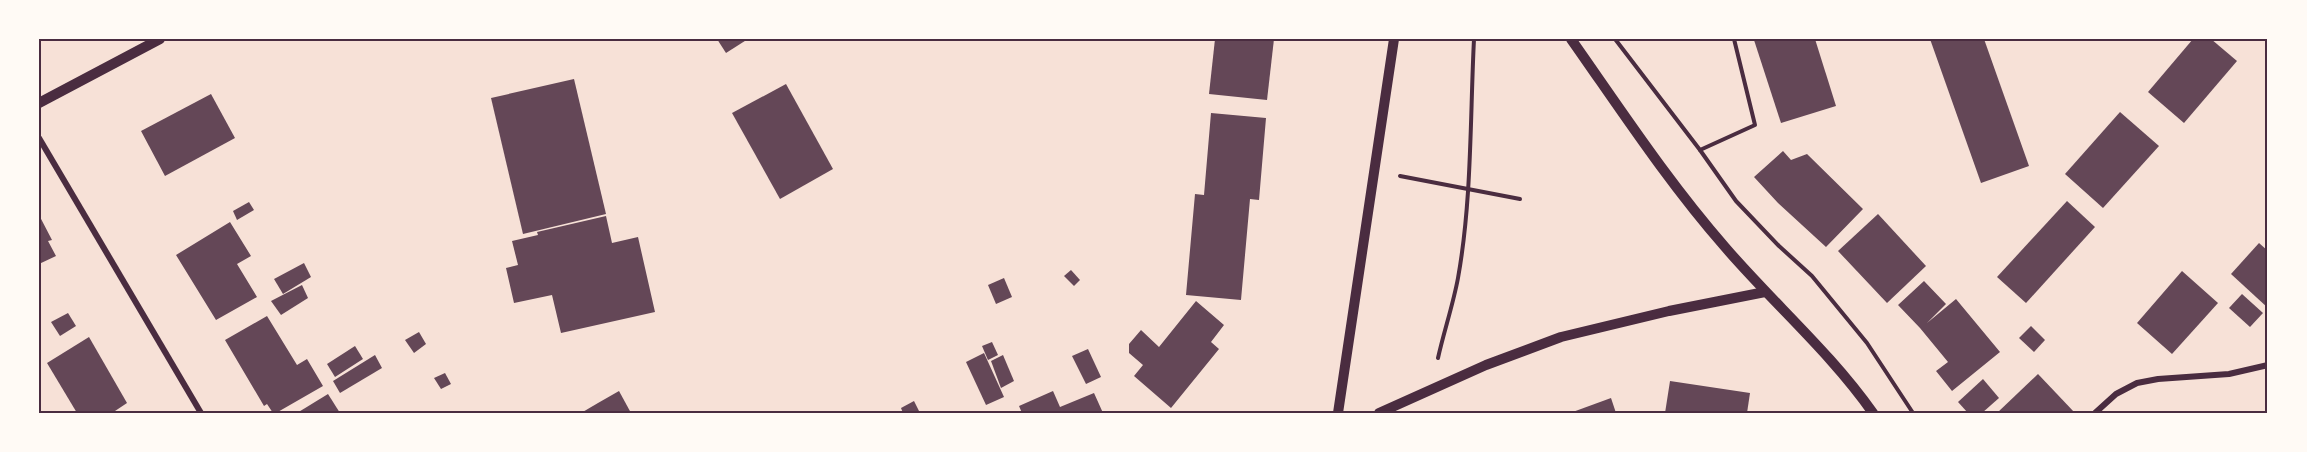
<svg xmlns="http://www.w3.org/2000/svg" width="2307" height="452" viewBox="0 0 2307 452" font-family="'DejaVu Sans',sans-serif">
	<rect width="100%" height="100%" fill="#f7e1d7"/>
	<g fill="#644757">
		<path d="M717 39H748L726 53Z"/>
		<path d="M1215 39H1274L1267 100 1209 94Z"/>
		<path d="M1815 39 1836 106 1781 123 1754 40Z"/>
		<path d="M1930 39H1984L2029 166 1981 183Z"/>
		<path d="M2193 39H2211L2237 61 2184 123 2148 92Z"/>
		<path d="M574 79 606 214 523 234 491 98Z"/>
		<path d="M786 84 833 169 780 199 732 113Z"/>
		<path d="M211 94 235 138 165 176 141 131Z"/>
		<path d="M2120 112 2159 146 2103 208 2065 174Z"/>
		<path d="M1211 113 1266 118 1259 200 1250 199 1241 300 1186 295 1195 194 1204 195Z"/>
		<path d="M1783 151 1791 160 1807 154 1863 209 1826 247 1778 203 1754 177Z"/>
		<path d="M2067 201 2095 227 2026 303 1997 277Z"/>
		<path d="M249 202 254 210 237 220 233 211Z"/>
		<path d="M1878 214 1926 266 1887 303 1838 251Z"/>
		<path d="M39 215 52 240 48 241 56 256 39 264Z"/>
		<path d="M606 216 612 243 638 237 655 312 561 333 552 295 514 303 506 268 518 265 512 241 538 235 537 232Z"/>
		<path d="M230 222 251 256 237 264 257 297 216 320 176 255Z"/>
		<path d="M2259 243 2268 251V308L2231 274Z"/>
		<path d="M304 263 311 277 283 294 274 279Z"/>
		<path d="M1071 270 1080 280 1074 286 1064 276Z"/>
		<path d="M2182 271 2218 303 2172 354 2137 323Z"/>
		<path d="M1004 278 1012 297 996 304 988 285Z"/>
		<path d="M1924 281 1946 304 1927 323 1956 299 2000 352 1952 391 1936 371 1948 362 1920 328 1898 305Z"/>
		<path d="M302 285 308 298 281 315 271 301Z"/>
		<path d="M2242 294 2263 313 2250 327 2229 308Z"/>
		<path d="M1196 301 1224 325 1211 342 1219 349 1171 408 1134 376 1143 365 1129 353V344L1141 330 1159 347Z"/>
		<path d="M68 313 76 326 60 336 51 322Z"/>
		<path d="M267 316 297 365 307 359 323 386 276 413H273L267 404 264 406 225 340Z"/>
		<path d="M2031 326 2045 340 2034 352 2019 338Z"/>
		<path d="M419 332 426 344 414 353 405 340Z"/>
		<path d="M89 337 127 403 112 413H77L47 363Z"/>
		<path d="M992 342 998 355 988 360 982 346Z"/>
		<path d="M355 346 363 359 335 377 327 364Z"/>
		<path d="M1088 349 1101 377 1086 384 1072 356Z"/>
		<path d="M984 353 1004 397 986 405 966 362Z"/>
		<path d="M375 355 382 368 340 393 333 381Z"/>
		<path d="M1003 355 1014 381 1001 388 991 361Z"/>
		<path d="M445 373 451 384 441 389 434 378Z"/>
		<path d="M2038 374 2075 413H1997Z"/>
		<path d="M1983 379 1999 398 1982 413H1968L1958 402Z"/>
		<path d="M1670 381 1750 393 1747 413H1665Z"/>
		<path d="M619 391 631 413H581L598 403Z"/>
		<path d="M1053 391 1060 407 1094 393 1103 413H1022L1019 406Z"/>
		<path d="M328 394 340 413H297Z"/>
		<path d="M1611 398 1616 413H1570Z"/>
		<path d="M914 401 920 413H903L901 408Z"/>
	</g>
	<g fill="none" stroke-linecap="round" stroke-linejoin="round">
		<g stroke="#4a2c40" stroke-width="4">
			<path d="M1615 39 1700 150 1755 125 1734 39"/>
			<path d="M1700 150 1736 201 1779 246 1812 276 1867 343 1913 413"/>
			<path d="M1400 176 1520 199"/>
			<path d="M1438 358C1444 331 1453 305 1458 278 1472 200 1470 118 1474 39"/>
		</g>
		<g stroke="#4a2c40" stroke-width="6">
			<path d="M39 138 201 413"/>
			<path d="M2095 413 2116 394 2137 383 2158 379 2229 374 2268 365"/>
		</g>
		<g stroke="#4a2c40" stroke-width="10">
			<path d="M1571 39C1621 110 1668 182 1725 247 1774 304 1830 352 1873 413"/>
			<path d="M39 103 160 39"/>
			<path d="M1338 413 1394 39"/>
			<path d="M1379 413 1486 365 1561 337 1669 311 1765 292"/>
		</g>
	</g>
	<rect width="2307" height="452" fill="none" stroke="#fffaf5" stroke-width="81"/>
	<rect x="40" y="40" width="2226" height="372" fill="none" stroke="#4a2c40" stroke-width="2"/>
</svg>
